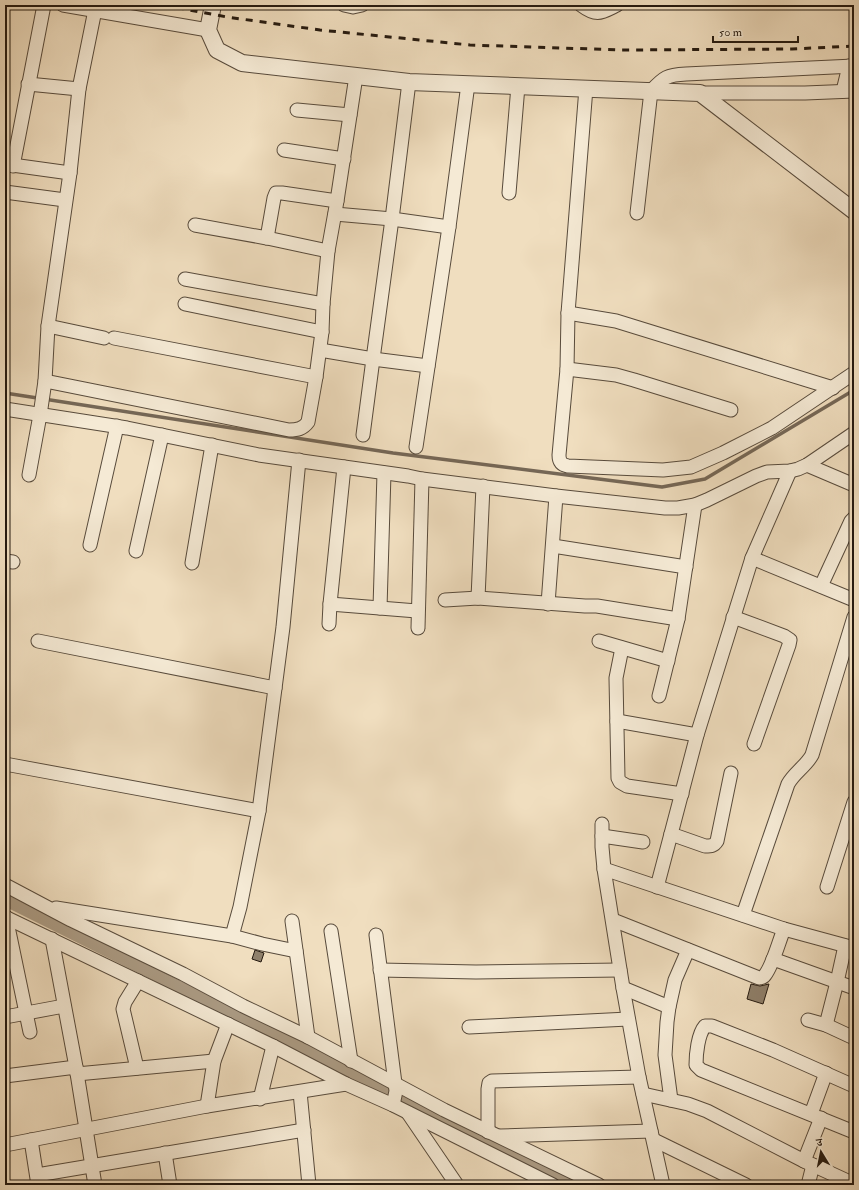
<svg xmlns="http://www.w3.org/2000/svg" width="859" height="1190" viewBox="0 0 859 1190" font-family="'IM FELL Double Pica','Noto Serif Devanagari',serif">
	<rect width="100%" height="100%" fill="#f0debf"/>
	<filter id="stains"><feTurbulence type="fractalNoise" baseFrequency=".005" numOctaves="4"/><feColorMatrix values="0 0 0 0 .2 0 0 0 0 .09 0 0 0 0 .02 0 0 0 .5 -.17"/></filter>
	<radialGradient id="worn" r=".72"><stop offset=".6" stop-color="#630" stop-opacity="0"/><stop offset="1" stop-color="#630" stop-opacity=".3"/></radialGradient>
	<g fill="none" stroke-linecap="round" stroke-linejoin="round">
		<path stroke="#756756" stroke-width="3.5" d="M5 393 393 453 662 487 705 479 854 390"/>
		<path stroke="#ab9b84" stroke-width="12" d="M5 900 577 1185"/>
	</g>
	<g fill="#8f806b" stroke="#251a10">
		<path d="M255 950 264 953 261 962 252 959Z"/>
		<path d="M751 984 760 986 769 984 763 1004 747 999Z"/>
	</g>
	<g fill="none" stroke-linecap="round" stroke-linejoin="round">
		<g stroke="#584b3c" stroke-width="15">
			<g id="minor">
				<path d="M63 5 208 30"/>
				<path d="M344 5 353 7 362 5"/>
				<path d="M581 5C597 17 601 13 617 5"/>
				<path d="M28 84 79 89"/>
				<path d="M586 88 568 313 567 369 559 455C559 462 562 465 568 466L663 470 691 467 723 453 772 428 854 373"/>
				<path d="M843 91 849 66"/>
				<path d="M696 93H805L854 91"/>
				<path d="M297 110 350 115"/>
				<path d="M284 150 344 159"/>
				<path d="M5 164 70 173"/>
				<path d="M13 166 44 5"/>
				<path d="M5 192 65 200"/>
				<path d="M509 193 518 86"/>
				<path d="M637 213 651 91C664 77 667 75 686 74L854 66"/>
				<path d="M335 214 392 219 449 227"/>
				<path d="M195 225 267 238 328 251"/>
				<path d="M267 238 274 198 276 193H282L337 201"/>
				<path d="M185 279 323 304"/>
				<path d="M185 304 322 332"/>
				<path d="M568 313 616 321 833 388"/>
				<path d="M48 326 104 338"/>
				<path d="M114 338 316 377"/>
				<path d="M320 350 373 359 428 366"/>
				<path d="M567 369 616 375 634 380 731 410"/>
				<path d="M45 381 289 430C297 430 303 429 308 422L316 377 322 332 323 304 328 251 337 201 356 76"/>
				<path d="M5 409 127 428 259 455 408 476 422 479 556 496 665 508H678L695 505 707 500 756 476 767 472 790 471 798 469 807 465 854 433"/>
				<path d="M363 435 373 359 392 219 409 82"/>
				<path d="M416 447 449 227 468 84"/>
				<path d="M807 465 854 485"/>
				<path d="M29 475 40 415 45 381 48 326 70 173 79 89 95 10"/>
				<path d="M90 545 117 426"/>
				<path d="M553 546 686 567"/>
				<path d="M136 551 162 435"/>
				<path d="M752 558 854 600"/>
				<path d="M5 561 13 562"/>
				<path d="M192 563 212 445"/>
				<path d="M821 586 851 521 854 518"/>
				<path d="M478 598 483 486"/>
				<path d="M445 600 478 598 585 606H597L678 619"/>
				<path d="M330 604 417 611"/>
				<path d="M548 604 556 496"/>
				<path d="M380 608 384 473"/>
				<path d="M733 617 784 636 790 640 789 645 754 744"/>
				<path d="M329 624 330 604 344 467"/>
				<path d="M418 628 422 479"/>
				<path d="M38 641 275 688"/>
				<path d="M599 641 668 661"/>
				<path d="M622 648 616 678 618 778 620 782 627 786 682 794"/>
				<path d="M659 696 678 619 695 505"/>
				<path d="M617 721 697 735"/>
				<path d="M5 764 259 811"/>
				<path d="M731 773 717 841C714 846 711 846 705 846L671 834 697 735 752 558 790 471"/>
				<path d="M602 824V847L604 869 623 988 639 1077 663 1185"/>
				<path d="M602 836 643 842"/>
				<path d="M604 869 784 929 854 948"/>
				<path d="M5 885 71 920 183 974 243 1006 308 1037 444 1110 599 1185"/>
				<path d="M657 887 671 834"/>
				<path d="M827 887 854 802"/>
				<path d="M56 908 232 936 262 944 296 951"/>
				<path d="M743 915 788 784C794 773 806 766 812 755L854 617"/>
				<path d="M5 917 273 1046 346 1084 393 1105 553 1185"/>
				<path d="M6 917 30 1032"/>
				<path d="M613 920 759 978C763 977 763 978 765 975 773 965 779 941 784 929"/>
				<path d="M292 921 308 1037"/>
				<path d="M331 931 351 1061"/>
				<path d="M376 935 396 1091 393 1105"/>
				<path d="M232 936 240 907 259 811 283 627 299 460"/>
				<path d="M52 939 76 1067 95 1185"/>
				<path d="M773 959 854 988"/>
				<path d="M380 970 476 972 620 970"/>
				<path d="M623 988 669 1007"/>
				<path d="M5 1017 64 1006"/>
				<path d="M808 1020 826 1025 854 1038"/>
				<path d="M826 1025 837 982 845 946"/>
				<path d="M469 1027 628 1019"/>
				<path d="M137 1068 123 1009 125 1002 138 981"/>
				<path d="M77 1074 214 1061"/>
				<path d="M5 1076 76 1067"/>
				<path d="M854 1086 773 1050 712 1026H705C698 1034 696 1054 696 1065L701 1070 854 1132"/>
				<path d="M300 1092 309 1185"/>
				<path d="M643 1094 688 1104 707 1111 804 1161 854 1184"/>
				<path d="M260 1099 273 1046"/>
				<path d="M671 1100 665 1055 667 1022 669 1007 675 980 688 950"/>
				<path d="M207 1106 214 1061 228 1024"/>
				<path d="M408 1113 457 1185"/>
				<path d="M811 1114 826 1073"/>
				<path d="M488 1132V1089L489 1083 492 1081 639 1077"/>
				<path d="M500 1136 651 1131"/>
				<path d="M31 1140 38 1185"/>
				<path d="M654 1140 746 1185"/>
				<path d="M5 1145 207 1106 346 1084"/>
				<path d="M165 1153 170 1185"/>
				<path d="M804 1161 821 1118"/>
				<path d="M37 1175 304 1130"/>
				<path d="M808 1185 813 1165"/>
			</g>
		</g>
		<g stroke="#584b3c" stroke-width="18">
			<path id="tertiary" d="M213 5 208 30 217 50 242 63 409 82 700 93 854 211"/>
		</g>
		<use href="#minor" stroke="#f5ead5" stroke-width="13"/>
		<use href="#tertiary" stroke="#f5ead5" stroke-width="16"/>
		<path stroke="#251a10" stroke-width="3" stroke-dasharray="7 7" stroke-linecap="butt" d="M163 5 227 17 320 30 470 45 622 50 792 49 854 46"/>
	</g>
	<rect width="859" height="1190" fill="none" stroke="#f0debf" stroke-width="20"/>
	<rect x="6" y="6" width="847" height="1178" fill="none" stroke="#251a10" stroke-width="2"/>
	<rect x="10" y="10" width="839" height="1170" fill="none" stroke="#251a10"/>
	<g transform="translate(821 1152) rotate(350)" stroke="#f5ead5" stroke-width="3" paint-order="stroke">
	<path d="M0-3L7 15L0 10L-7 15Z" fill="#251a10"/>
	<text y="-6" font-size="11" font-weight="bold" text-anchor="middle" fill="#251a10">उ</text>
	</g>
	<path d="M713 36v6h85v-6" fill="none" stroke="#251a10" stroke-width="2"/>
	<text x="719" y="36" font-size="12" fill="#251a10" stroke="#f5ead5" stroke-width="3" paint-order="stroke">50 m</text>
	<rect width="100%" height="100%" filter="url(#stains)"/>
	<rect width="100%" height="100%" fill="url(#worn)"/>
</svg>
